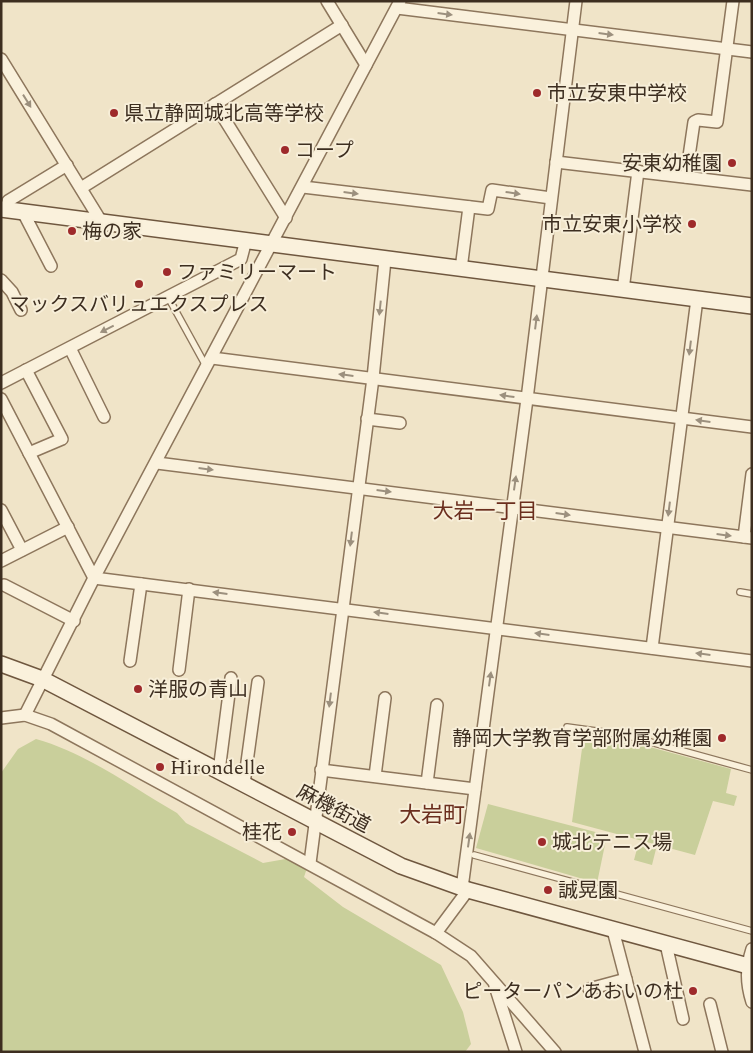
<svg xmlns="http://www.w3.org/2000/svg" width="753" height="1053" viewBox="0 0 753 1053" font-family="Spectral,'Noto Sans JP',serif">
	<rect width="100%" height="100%" fill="#f0e4c8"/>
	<g fill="#c9cf9b">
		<path d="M584 734 624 740 731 769 726 793 737 796 734 806 713 801 695 855 572 822Z"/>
		<path d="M36 739C86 753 132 787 177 813L186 823 263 863 291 858 307 868 304 877 343 907 441 965 463 1012 471 1044 465 1052H1V773L18 749Z"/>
		<path d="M488 804 607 835 597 883 476 848Z"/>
		<path d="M638 845 656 849 652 865 634 860Z"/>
	</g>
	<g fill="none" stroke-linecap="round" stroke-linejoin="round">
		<g stroke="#8d765c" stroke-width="8">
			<g id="lane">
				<path d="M168 297 206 366"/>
				<path d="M740 592 752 594"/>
				<path d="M567 727 625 735 752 770"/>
				<path d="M474 855 752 931"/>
			</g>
		</g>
		<g stroke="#8d765c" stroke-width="14">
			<g id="street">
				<path d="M327 1 366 65"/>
				<path d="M397 8 752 52"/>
				<path d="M1 59 102 223"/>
				<path d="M215 104 286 218"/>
				<path d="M556 162 752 185"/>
				<path d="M686 177 694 122 698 120 717 122 733 1"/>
				<path d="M303 187 488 209 492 190 551 198"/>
				<path d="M81 188 342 25"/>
				<path d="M7 210 8 201 67 165"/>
				<path d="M23 212 51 266"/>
				<path d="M461 269 469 207"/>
				<path d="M1 280 12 292 21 310"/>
				<path d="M623 290 638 171"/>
				<path d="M70 348 104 417"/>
				<path d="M212 358 752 427"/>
				<path d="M26 370 62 439 29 453"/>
				<path d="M1 383 241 259 246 240"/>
				<path d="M1 399 94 578 752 661"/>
				<path d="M367 419 400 423"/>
				<path d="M157 463 752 538"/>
				<path d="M1 510 22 550"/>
				<path d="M744 537 752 474"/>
				<path d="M1 561 68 527"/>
				<path d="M4 585 74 621"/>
				<path d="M652 648 697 299"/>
				<path d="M130 661 141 584"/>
				<path d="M179 670 189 589"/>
				<path d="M25 715 94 578 400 1"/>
				<path d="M1 718 25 715 51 724 436 933 471 956 555 1052"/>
				<path d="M321 770 475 789"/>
				<path d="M219 771 231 678"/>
				<path d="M375 776 385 698"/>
				<path d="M427 783 437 705"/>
				<path d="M244 784 258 682"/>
				<path d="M310 863 373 378 385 260"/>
				<path d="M462 888 527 399 576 1"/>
				<path d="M613 930 645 1052"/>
				<path d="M436 933 468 890"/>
				<path d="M666 944 683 1019"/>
				<path d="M752 949C746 968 746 983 752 1002"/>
				<path d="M495 986 516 1052"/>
				<path d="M589 989 626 979"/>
				<path d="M710 1004 722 1052"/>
			</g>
		</g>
		<g stroke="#6f573f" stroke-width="18">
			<g id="secondary">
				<path d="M1 209 752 306"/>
				<path d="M1 664 42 679 401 866 468 890 752 967"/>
			</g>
		</g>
		<use href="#lane" stroke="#faf1dc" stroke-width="5.5"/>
		<use href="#street" stroke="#faf1dc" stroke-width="11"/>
		<use href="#secondary" stroke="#faf1dc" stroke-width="15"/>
	</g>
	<defs><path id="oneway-solid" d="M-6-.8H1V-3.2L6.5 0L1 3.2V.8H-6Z" transform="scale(1.25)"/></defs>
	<g fill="#9c907e">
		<use href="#oneway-solid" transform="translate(445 14) rotate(7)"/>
		<use href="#oneway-solid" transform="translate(606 34) rotate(7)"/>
		<use href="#oneway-solid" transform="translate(27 101) rotate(58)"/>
		<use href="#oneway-solid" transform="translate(351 193) rotate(7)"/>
		<use href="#oneway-solid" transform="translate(513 193) rotate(8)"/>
		<use href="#oneway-solid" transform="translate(380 308) rotate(96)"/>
		<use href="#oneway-solid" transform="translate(536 322) rotate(-83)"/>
		<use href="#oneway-solid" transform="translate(107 329) rotate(153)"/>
		<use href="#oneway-solid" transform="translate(690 348) rotate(97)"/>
		<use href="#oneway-solid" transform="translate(346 375) rotate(-173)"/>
		<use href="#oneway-solid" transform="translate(507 396) rotate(-172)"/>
		<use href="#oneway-solid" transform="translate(703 421) rotate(-172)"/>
		<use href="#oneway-solid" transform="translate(206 469) rotate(7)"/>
		<use href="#oneway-solid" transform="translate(515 483) rotate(-82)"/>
		<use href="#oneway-solid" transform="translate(384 491) rotate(7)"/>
		<use href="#oneway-solid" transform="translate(669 509) rotate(97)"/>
		<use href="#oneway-solid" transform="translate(563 514) rotate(8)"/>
		<use href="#oneway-solid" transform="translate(724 535) rotate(7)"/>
		<use href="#oneway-solid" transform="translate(351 539) rotate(97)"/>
		<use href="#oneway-solid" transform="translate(220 593) rotate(-173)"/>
		<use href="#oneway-solid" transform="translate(381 613) rotate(-173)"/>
		<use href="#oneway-solid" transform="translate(542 634) rotate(-173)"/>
		<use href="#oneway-solid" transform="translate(703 654) rotate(-173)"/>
		<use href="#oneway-solid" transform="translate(490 679) rotate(-82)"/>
		<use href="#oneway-solid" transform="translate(330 700) rotate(97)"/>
		<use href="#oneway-solid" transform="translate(469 840) rotate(-82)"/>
	</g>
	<g fill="#9e2a2b" stroke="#f7eed8" stroke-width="2">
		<circle cx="537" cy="93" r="5"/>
		<circle cx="114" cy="113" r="5"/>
		<circle cx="285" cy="150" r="5"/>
		<circle cx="732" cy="163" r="5"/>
		<circle cx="692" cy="224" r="5"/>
		<circle cx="72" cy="231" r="5"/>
		<circle cx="167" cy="272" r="5"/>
		<circle cx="139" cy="284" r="5"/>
		<circle cx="138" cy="689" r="5"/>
		<circle cx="722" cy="738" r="5"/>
		<circle cx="160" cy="767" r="5"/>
		<circle cx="292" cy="832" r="5"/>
		<circle cx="542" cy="842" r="5"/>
		<circle cx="548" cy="890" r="5"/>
		<circle cx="693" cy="991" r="5"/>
	</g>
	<g text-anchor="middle" stroke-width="4" stroke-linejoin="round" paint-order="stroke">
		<g font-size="20" fill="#3d2e20" stroke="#f7eed8" text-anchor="start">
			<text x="547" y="100">市立安東中学校</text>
			<text x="124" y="120">県立静岡城北高等学校</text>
			<text x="295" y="157">コープ</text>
			<text x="722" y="170" text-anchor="end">安東幼稚園</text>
			<text x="682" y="231" text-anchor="end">市立安東小学校</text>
			<text x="82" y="238">梅の家</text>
			<text x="177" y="279">ファミリーマート</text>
			<text x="139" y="311" text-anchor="middle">マックスバリュエクスプレス</text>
			<text x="148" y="696">洋服の青山</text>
			<text x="712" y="745" text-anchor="end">静岡大学教育学部附属幼稚園</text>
			<text x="170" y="774">Hirondelle</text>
			<text x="282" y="839" text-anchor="end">桂花</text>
			<text x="552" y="849">城北テニス場</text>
			<text x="558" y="897">誠晃園</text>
			<text x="683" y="998" text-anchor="end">ピーターパンあおいの杜</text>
		</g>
		<g font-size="20" fill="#3d2e20" stroke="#f7eed8">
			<text transform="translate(334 808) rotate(28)" y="7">麻機街道</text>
		</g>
		<g font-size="21" fill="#6b2e1e" stroke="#f7eed8">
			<text x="485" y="518">大岩一丁目</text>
		</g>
		<g font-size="22" fill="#6b2e1e" stroke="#f7eed8">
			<text x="432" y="822">大岩町</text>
		</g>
	</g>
	<rect width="753" height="1053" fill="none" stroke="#3d2e20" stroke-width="5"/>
</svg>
